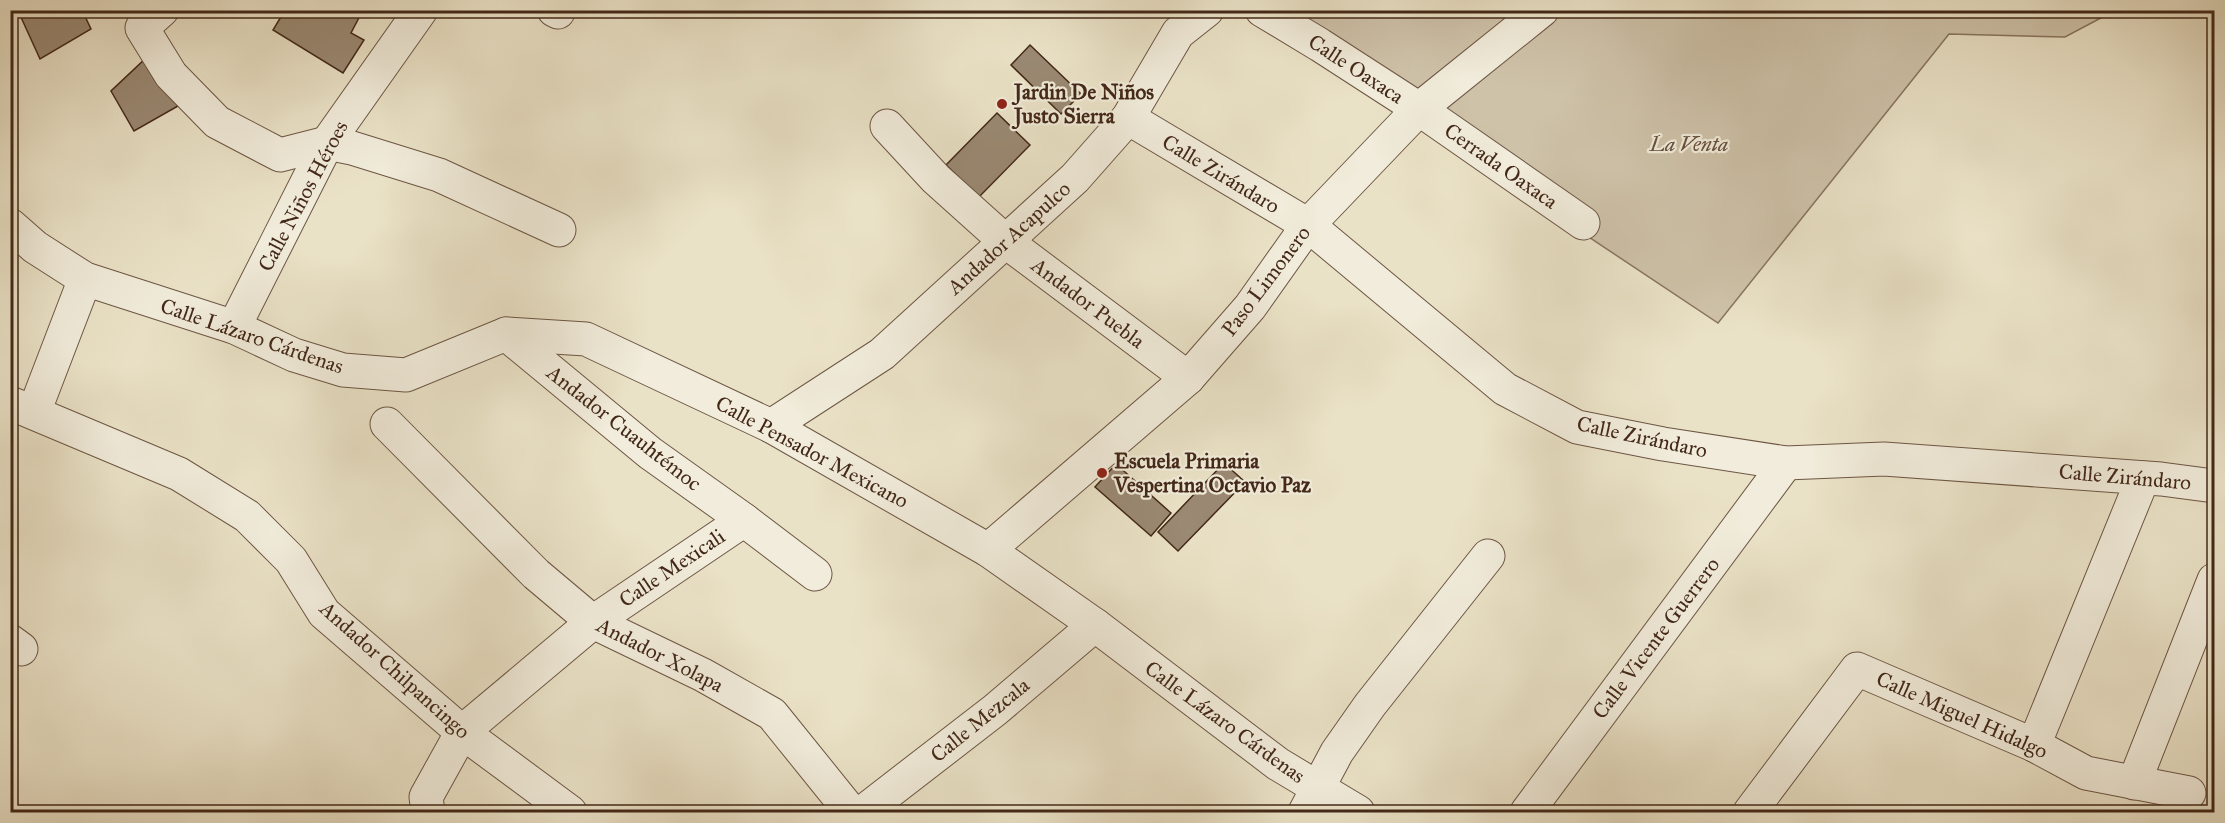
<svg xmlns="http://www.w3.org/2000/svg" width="2225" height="823" viewBox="0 0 2225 823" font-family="'IM FELL Great Primer',serif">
	<rect width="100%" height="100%" fill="#eae2c7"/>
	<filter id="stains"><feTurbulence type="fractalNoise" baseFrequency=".00333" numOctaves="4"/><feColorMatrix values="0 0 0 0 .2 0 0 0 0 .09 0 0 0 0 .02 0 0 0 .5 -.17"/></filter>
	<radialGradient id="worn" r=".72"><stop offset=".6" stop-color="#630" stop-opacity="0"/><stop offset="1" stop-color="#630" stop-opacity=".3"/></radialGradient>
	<path fill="#cec2a9" stroke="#887560" stroke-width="1.5" d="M1249 11H2114L2065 37 1949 34 1718 323Z"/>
	<g fill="#9a8973" stroke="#432818" stroke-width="1.5">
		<path d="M28 10H82L91 29 40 59 20 15Z"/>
		<path d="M285 10H363L351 33 364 40 343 73 273 30Z"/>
		<path d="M1030 45 1081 94 1061 114 1011 65Z"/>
		<path d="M145 59 178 106 134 131 111 91Z"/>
		<path d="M997 113 1030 145 979 197 946 165Z"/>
		<path d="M1224 463 1245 482 1178 551 1158 532Z"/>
		<path d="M1116 464 1171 513 1151 536 1095 487Z"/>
	</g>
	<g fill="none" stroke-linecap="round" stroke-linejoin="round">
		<g stroke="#6d5644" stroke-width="35">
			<g id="minor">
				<path d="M162 10 142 28 171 75 217 122 280 155 327 143 352 148 439 175 559 230"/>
				<path d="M554 10 558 12"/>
				<path d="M1262 10 1320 45 1419 109 1583 223"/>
				<path d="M1128 118 1308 225 1505 389 1577 427 1663 444 1786 463 1884 459 2161 479 2214 486"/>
				<path d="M887 126 936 179 1005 241 1188 378"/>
				<path d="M10 225 35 247 85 279 234 327 294 355 343 370 406 375 506 334 586 339 771 426 988 550 1095 625 1278 764 1358 812"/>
				<path d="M234 327 327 143 421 10"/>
				<path d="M506 334 650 453 744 520 815 574"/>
				<path d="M10 403 179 474 247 516 291 560 324 613 462 732 570 812"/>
				<path d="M34 412 85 279"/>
				<path d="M387 424 536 574 593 622 703 675 772 714 851 812"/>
				<path d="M771 426 882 354 1075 178 1128 118 1178 33 1207 10"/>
				<path d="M988 550 1188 378 1250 307 1308 225 1419 109 1542 10"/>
				<path d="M10 641 21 649"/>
				<path d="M2034 745 2143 478"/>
				<path d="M2134 783 2214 580"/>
				<path d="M428 812 426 797 462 732 593 622 744 520"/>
				<path d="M863 812 995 710 1095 625"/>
				<path d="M1305 812 1337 752 1370 705 1488 556"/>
				<path d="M1527 812 1786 463"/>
				<path d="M1750 812 1857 669 2034 745 2086 773 2189 793"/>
			</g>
		</g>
		<use href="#minor" stroke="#f1ecdb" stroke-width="33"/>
	</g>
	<g fill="#8f2418" stroke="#f1ecdb" stroke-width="2">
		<circle cx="1002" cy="104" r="6"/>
		<circle cx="1102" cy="473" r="6"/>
	</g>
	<g text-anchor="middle" stroke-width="4.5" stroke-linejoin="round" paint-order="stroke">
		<g font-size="21" fill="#432818" stroke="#f1ecdb">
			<text transform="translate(1356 69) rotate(33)" y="7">Calle Oaxaca</text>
			<text transform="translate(1501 166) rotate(35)" y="7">Cerrada Oaxaca</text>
			<text transform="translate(1221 174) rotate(31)" y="7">Calle Zirándaro</text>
			<text transform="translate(303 196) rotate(-62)" y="7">Calle Niños Héroes</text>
			<text transform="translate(1009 238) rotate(-42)" y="7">Andador Acapulco</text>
			<text transform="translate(1266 281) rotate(-53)" y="7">Paso Limonero</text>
			<text transform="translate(1088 303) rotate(37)" y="7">Andador Puebla</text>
			<text transform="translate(252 336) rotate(19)" y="7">Calle Lázaro Cárdenas</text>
			<text transform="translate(624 428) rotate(38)" y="7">Andador Cuauhtémoc</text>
			<text transform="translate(1642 437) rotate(12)" y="7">Calle Zirándaro</text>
			<text transform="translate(812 452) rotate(28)" y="7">Calle Pensador Mexicano</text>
			<text transform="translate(2125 477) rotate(5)" y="7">Calle Zirándaro</text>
			<text transform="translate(672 568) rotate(-34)" y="7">Calle Mexicali</text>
			<text transform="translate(1656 638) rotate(-53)" y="7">Calle Vicente Guerrero</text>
			<text transform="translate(660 655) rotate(27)" y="7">Andador Xolapa</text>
			<text transform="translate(395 670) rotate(42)" y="7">Andador Chilpancingo</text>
			<text transform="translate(1962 715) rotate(24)" y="7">Calle Miguel Hidalgo</text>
			<text transform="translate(980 720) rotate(-39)" y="7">Calle Mezcala</text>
			<text transform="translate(1225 722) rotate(36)" y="7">Calle Lázaro Cárdenas</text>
		</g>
		<g font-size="21" font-weight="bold" fill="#432818" stroke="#f1ecdb" text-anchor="start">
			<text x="1014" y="99">Jardin De Niños<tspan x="1014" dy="24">Justo Sierra</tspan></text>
			<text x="1114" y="468">Escuela Primaria<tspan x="1114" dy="24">Vespertina Octavio Paz</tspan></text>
		</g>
		<g font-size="21" font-style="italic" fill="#664e3c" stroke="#f1ecdb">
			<text x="1689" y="151">La Venta</text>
		</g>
	</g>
	<rect width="2225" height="823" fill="none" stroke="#eae2c7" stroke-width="36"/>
	<rect x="12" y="12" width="2201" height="799" fill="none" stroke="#432818" stroke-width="3"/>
	<rect x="18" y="18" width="2189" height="787" fill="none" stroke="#432818" stroke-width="1.5"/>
	<rect width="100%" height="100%" filter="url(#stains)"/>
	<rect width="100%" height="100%" fill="url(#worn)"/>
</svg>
